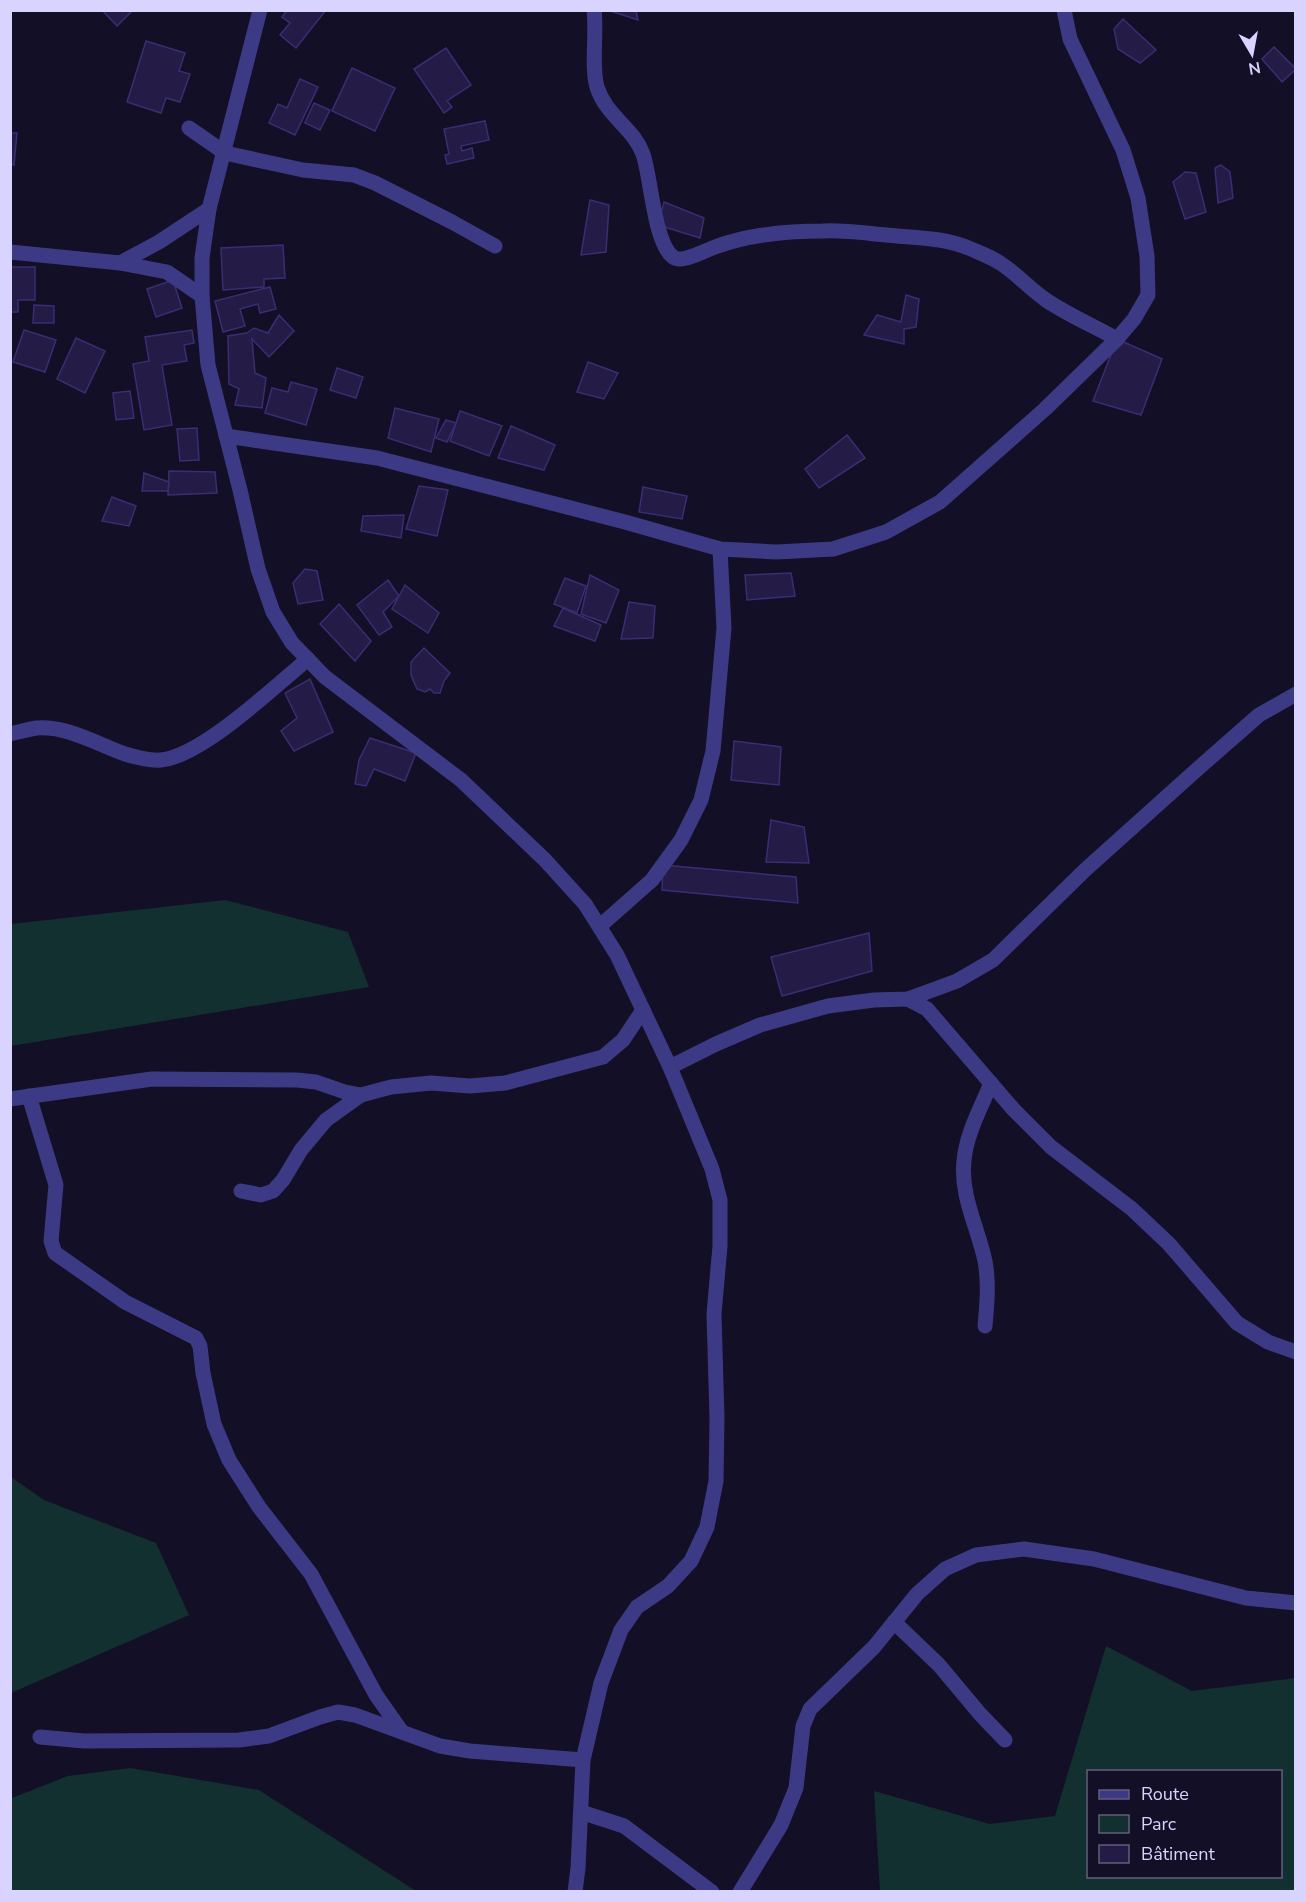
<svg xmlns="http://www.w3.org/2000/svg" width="1306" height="1902" viewBox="0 0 1306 1902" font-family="'Nunito Sans',sans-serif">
	<rect width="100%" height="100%" fill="#130f26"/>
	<g fill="#12302f" fill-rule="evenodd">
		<path d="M225 900 348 932 369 987 11 1046V924Z"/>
		<path d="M11 1477 44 1500 156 1543 189 1615 11 1693Z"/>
		<path d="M1106 1646 1192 1691 1295 1678V1891H880L874 1791 990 1824 1055 1816ZM1088 1772H1280V1876H1088Z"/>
		<path d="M130 1768 259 1790 416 1891H11L12 1798 68 1776Z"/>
	</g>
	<g fill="#241b47" stroke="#3b2d73" stroke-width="1.5">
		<path d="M102 10H133L117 26Z"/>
		<path d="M287 10H326L296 48 280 35 290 23 282 17Z"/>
		<path d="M607 10H641L636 11 638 20Z"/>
		<path d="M1123 19 1156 50 1140 63 1118 49 1114 29Z"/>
		<path d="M146 41 185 53 179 71 190 74 180 102 166 98 161 113 127 102Z"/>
		<path d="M1274 47 1296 69 1282 82 1262 59Z"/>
		<path d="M446 48 471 85 447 101 452 107 444 113 414 69Z"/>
		<path d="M352 68 395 88 375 131 332 111Z"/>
		<path d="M300 79 318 87 295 135 269 123 278 104 287 108Z"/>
		<path d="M314 103 330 110 320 130 305 123Z"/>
		<path d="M485 121 489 140 461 146 462 151 472 148 474 158 447 164 445 155 449 154 444 129Z"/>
		<path d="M10 133H17L14 165 10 164Z"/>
		<path d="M1221 165 1230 172 1233 198 1218 203 1215 168Z"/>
		<path d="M1185 172 1196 173 1206 212 1185 219 1173 182Z"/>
		<path d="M590 200 609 205 606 252 581 255Z"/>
		<path d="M664 202 704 218 700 238 658 225Z"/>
		<path d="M283 245 285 278 264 279V287L223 290 221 248Z"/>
		<path d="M10 267H35V300H18V312H10Z"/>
		<path d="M173 280 182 308 156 317 147 289Z"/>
		<path d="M270 287 276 309 260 313 258 304 240 309 245 326 223 332 215 301Z"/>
		<path d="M906 295 919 299 916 327 904 329V344L864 335 877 315 901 322Z"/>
		<path d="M34 305 54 306V323H33Z"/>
		<path d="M279 315 294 331 269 357 252 339 255 373 266 378 262 408 235 405 239 389 229 384 228 336 247 333 254 328 268 333Z"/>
		<path d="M24 330 56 340 45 372 13 362Z"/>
		<path d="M192 330 194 343 184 345 187 361 162 365 172 425 144 430 133 364 149 361 145 337Z"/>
		<path d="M76 338 105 351 85 393 57 379Z"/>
		<path d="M1117 339 1162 359 1141 415 1093 401Z"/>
		<path d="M588 362 618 373 604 399 577 392Z"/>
		<path d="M337 368 363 377 356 398 330 390Z"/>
		<path d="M291 382 317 389 306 425 265 413 272 388 288 392Z"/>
		<path d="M130 391 134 418 116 420 113 393Z"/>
		<path d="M395 408 439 419 431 452 388 438Z"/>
		<path d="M460 411 502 426 489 456 450 441Z"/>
		<path d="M446 420 456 423 447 442 436 438Z"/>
		<path d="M511 426 555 445 544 470 498 458Z"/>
		<path d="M197 428 199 460 180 461 177 429Z"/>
		<path d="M847 435 865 458 819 488 805 469Z"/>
		<path d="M169 471 215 472 217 493 168 495Z"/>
		<path d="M144 473 169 482 168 491H142Z"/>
		<path d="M419 486 448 490 437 536 406 529Z"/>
		<path d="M643 487 687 496 682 519 639 512Z"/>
		<path d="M112 497 136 506 129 526 102 521Z"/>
		<path d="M404 515 401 538 361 531 363 516Z"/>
		<path d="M305 569 317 571 323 600 298 604 293 583Z"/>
		<path d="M791 573 795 596 747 600 745 575Z"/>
		<path d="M590 575 619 590 606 623 581 614Z"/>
		<path d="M565 578 586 586 577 613 554 604Z"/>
		<path d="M388 580 399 596 383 612 392 627 379 635 357 605Z"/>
		<path d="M405 585 439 613 428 633 392 609Z"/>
		<path d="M629 602 655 606 653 638 621 639Z"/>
		<path d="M339 604 371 641 355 661 320 624Z"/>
		<path d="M563 608 601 625 595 641 554 626Z"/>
		<path d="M424 648 450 673 444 681 440 693H434L430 689 425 692 417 689 411 675V662Z"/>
		<path d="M310 679 333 732 294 751 281 731 297 718 285 693Z"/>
		<path d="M370 738 416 753 405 781 374 769 366 786 355 784 359 760Z"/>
		<path d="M734 741 781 747 779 785 731 780Z"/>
		<path d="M771 820 804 827 809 863 766 862Z"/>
		<path d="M663 865 796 877 798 903 662 890Z"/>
		<path d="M869 933 872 971 782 996 771 957Z"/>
	</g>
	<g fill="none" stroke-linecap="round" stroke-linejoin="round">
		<g stroke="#3d3a85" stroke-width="15">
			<path d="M260 10 209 209 202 258V296L208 365 240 490 258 569 273 612 292 643 325 677 461 780 545 860 585 904 617 955 670 1067 712 1169 720 1200V1246L714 1314 717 1418 716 1481 707 1527 691 1561 668 1586 637 1607 621 1630 601 1683 583 1760 578 1868 575 1892"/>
			<path d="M594 10C597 33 591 67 597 87 606 116 633 127 643 154 651 177 654 243 673 257 682 264 706 250 715 247 750 234 787 231 823 231 844 230 865 233 886 235 915 238 944 237 971 249 980 253 991 257 1000 263 1016 273 1030 289 1046 300 1068 315 1094 326 1117 339"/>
			<path d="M189 128 225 153 303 170 354 175 375 183 452 222 495 246"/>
			<path d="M10 252 120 263 159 242 209 209"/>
			<path d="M120 263 167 272 202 296"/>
			<path d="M226 436 377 458 625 522 720 549 776 552 833 549 886 532 940 502 1045 409 1117 339 1134 319 1148 295 1147 256 1138 198 1123 150 1070 39 1064 10"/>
			<path d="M10 734C19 732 29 729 37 728 68 726 97 744 125 754 135 757 151 761 161 760 202 756 274 687 308 659"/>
			<path d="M600 926 652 880 681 840 701 800 713 751 724 628 720 549"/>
			<path d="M908 999 927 1009 1014 1110 1051 1147 1132 1209 1169 1244 1237 1323 1268 1342 1296 1352"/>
			<path d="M670 1067 716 1044 760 1025 828 1006 874 1000 908 999 957 981 993 960 1085 870 1202 765 1259 715 1296 694"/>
			<path d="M29 1096 56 1185 51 1241 55 1253 125 1302 196 1338 200 1346 203 1373 214 1424 229 1460 259 1507 311 1574 376 1695 402 1732"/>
			<path d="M10 1099 152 1079 297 1080 316 1082 345 1092 361 1095 391 1087 431 1083 470 1086 505 1083 603 1057 623 1040 643 1010"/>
			<path d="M241 1191 261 1195 273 1191 283 1180 301 1150 326 1120 361 1095"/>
			<path d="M985 1326C987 1304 989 1283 985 1261 978 1228 960 1195 964 1161 966 1134 981 1108 991 1083"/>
			<path d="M894 1622 939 1665 980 1714 1005 1740"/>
			<path d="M40 1737 84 1741 239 1740 269 1736 320 1717 338 1712 355 1715 440 1746 470 1751 583 1760"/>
			<path d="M581 1812 624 1826 712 1892"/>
			<path d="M740 1892 781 1825 796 1788 803 1726 810 1709 874 1647 917 1594 945 1569 976 1555 1024 1549 1094 1559 1246 1598 1296 1603"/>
		</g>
	</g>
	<rect width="1306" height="1902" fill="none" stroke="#d9d4ff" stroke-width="24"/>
	<rect x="1087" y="1770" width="195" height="108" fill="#130f26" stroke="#625e7d" stroke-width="1.5"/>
	<rect x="1099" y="1790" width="30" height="9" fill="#3d3a85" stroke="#625e7d" stroke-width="1.5"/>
	<text x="1141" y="1800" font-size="18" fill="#d9d4ff">Route</text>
	<rect x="1099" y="1815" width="30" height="18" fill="#12302f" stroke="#625e7d" stroke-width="1.5"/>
	<text x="1141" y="1830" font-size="18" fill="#d9d4ff">Parc</text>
	<rect x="1099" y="1845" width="30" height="18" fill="#241b47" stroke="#625e7d" stroke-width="1.5"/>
	<text x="1141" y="1860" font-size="18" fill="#d9d4ff">Bâtiment</text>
	<g transform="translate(1252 54) rotate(170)" stroke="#130f26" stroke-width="4.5" paint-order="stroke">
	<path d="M0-4.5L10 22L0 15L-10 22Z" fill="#d9d4ff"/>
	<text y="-9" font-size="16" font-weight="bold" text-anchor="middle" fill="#d9d4ff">N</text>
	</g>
</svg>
